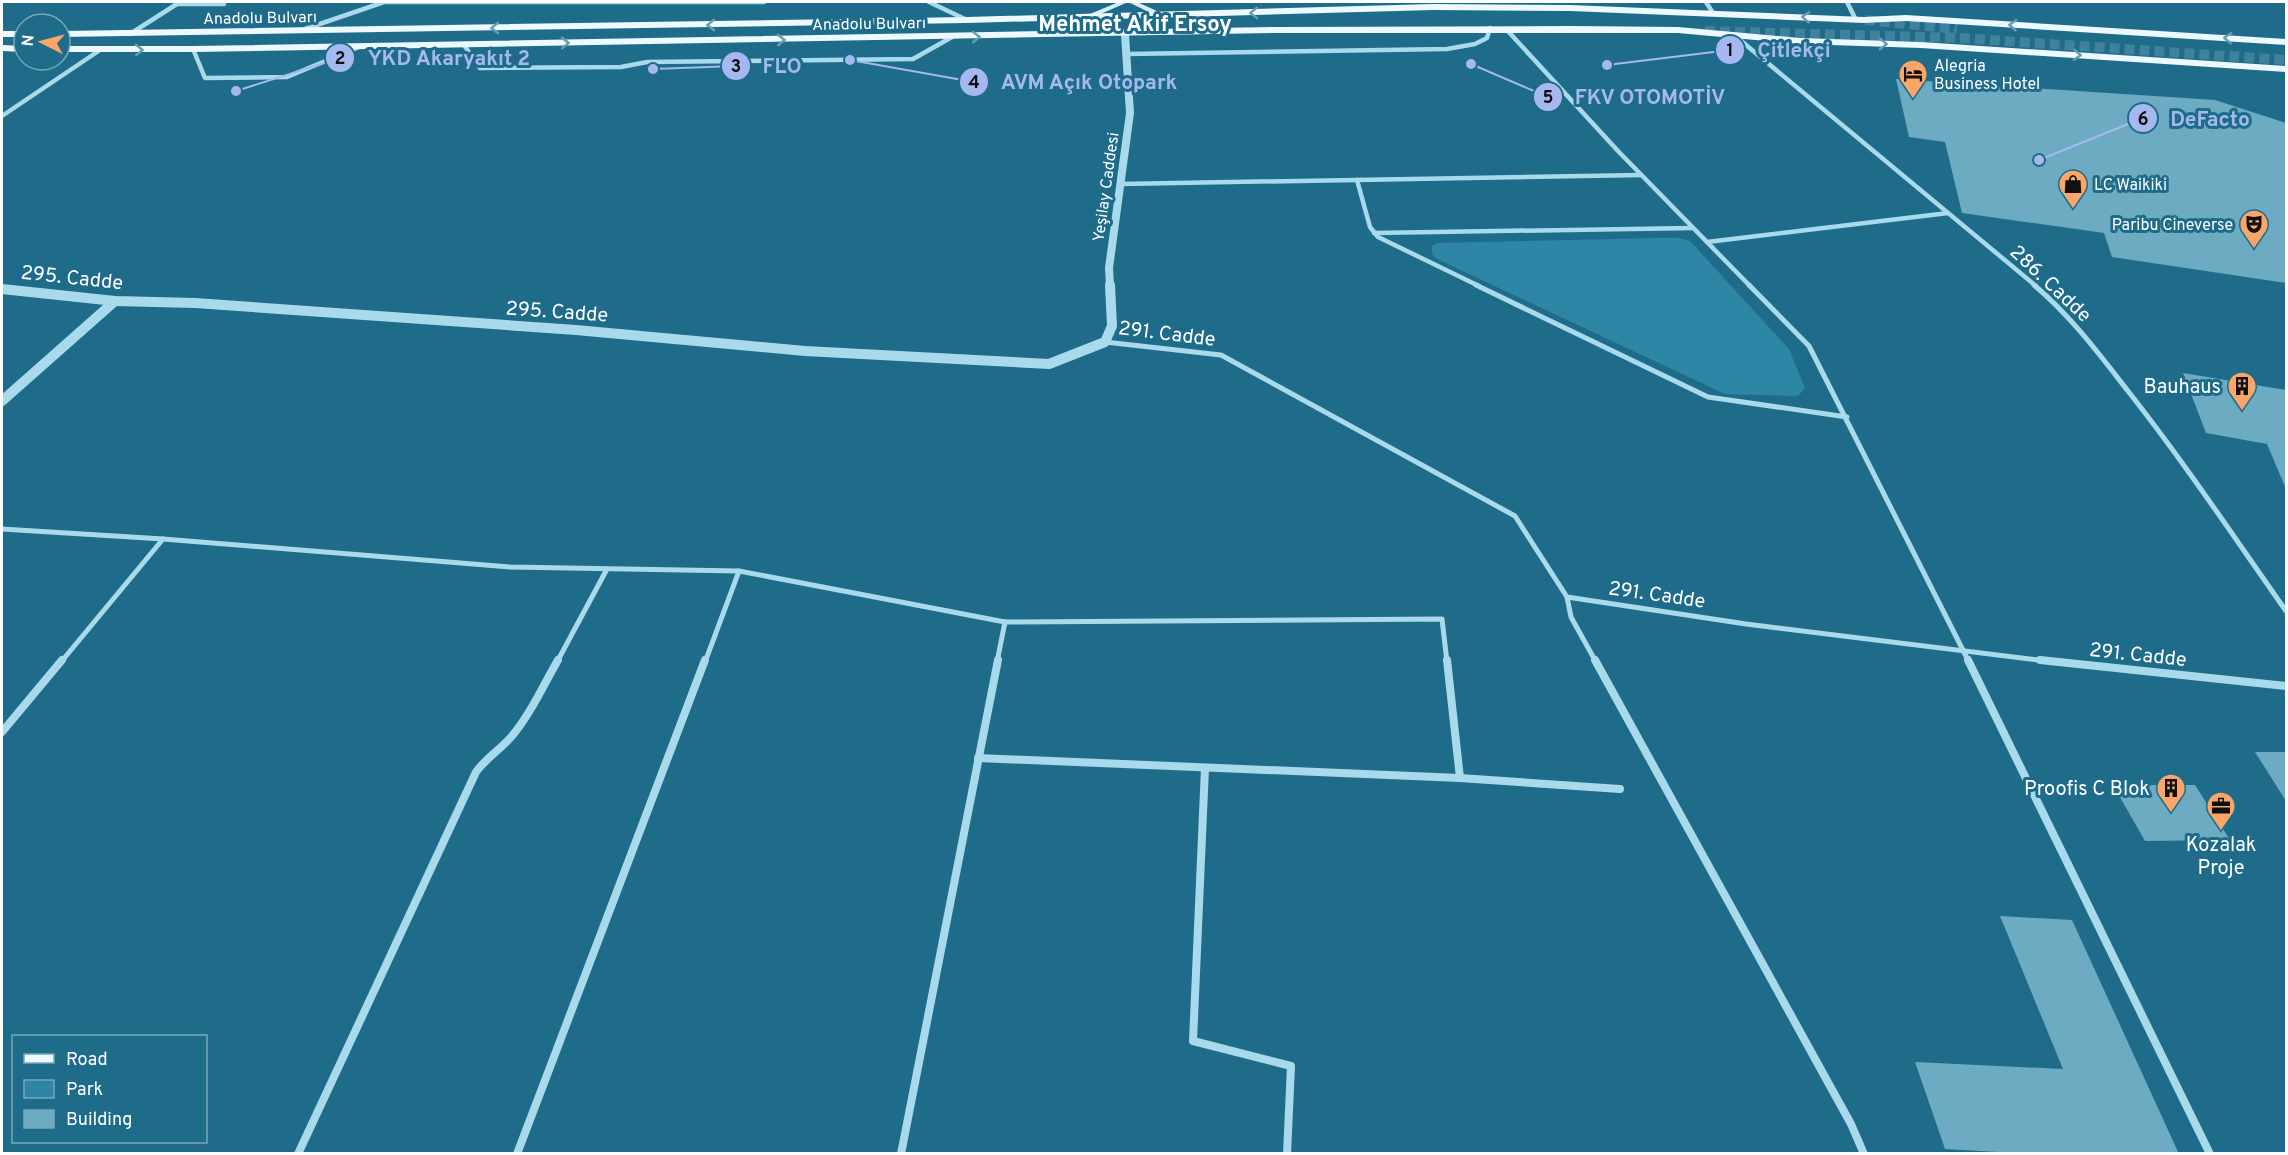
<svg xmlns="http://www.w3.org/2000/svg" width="2288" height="1155" viewBox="0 0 2288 1155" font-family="Overpass,sans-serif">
	<rect width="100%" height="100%" fill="#1e6c8a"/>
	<path fill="#2e86a5" d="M1657 238H1679L1690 241 1789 349 1805 388 1798 396 1725 394 1439 260 1433 256 1431 247 1437 243Z"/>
	<g fill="#6cabc1">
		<path d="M1896 79 2215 100 2286 123V283L2112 257 2104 233 1962 213 1945 142 1909 137Z"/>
		<path d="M2183 373 2286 390V489L2267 444 2206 433Z"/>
		<path d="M2255 752H2286V801Z"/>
		<path d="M2113 785H2195L2230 840 2145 841Z"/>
		<path d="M2000 916 2072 920 2179 1154H2035L1945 1149 1915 1062 2063 1069Z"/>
	</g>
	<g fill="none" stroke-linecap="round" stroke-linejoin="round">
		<g stroke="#40829c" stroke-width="10" stroke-dasharray="10 5" stroke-linecap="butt">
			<path d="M1865 20 1957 29"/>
			<path d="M1705 31 1960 38 2286 60"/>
		</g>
		<g stroke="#a9daec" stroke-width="4.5">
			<path d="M929 2 967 20"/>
			<path d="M1706 2 1713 13"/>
			<path d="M1847 2 1856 20"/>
			<path d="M176 4H224"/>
			<path d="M305 29 384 2H764"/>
			<path d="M1506 29 1618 151 1750 286"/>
			<path d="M130 34 180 2"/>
			<path d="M1734 35 2036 286"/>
			<path d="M464 45 480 68 621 67 647 62 913 59 952 37"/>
			<path d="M193 49 205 78 287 77 359 47"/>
			<path d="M1127 54 1447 49 1475 44 1487 38 1490 28"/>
			<path d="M2 116 100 50"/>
			<path d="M1357 180 1370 227 1378 237 1479 286"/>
			<path d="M1120 184 1641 175"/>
			<path d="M1374 233 1693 228"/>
			<path d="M1707 242 1948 213"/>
		</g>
		<g stroke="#a9daec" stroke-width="5">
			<path d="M1476 285 1708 397 1847 417"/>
			<path d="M1749 285 1809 346 1969 662"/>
			<path d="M2034 285C2070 315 2099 354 2128 391 2184 462 2234 537 2286 611"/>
			<path d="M1105 342 1221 355 1515 516 1567 597 1746 624 2054 662"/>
			<path d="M2 529 163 539 510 567 739 571 1005 622 1442 619 1447 662"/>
			<path d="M1567 597 1571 617 1596 662"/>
			<path d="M61 662 163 539"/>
			<path d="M557 662 607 569"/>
			<path d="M705 662 739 571"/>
			<path d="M997 662 1005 622"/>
		</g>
		<g stroke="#a9daec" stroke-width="8">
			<path d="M1447 660 1460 778"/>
			<path d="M1595 660 1851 1124 1864 1154"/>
			<path d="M1968 660 2210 1154"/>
			<path d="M2040 660 2286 686"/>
			<path d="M2 732 62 660"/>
			<path d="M978 758 1460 778 1620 789"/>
			<path d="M1205 768 1193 1041 1291 1066 1287 1154"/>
			<path d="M298 1154 476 772C486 758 501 749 512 736 531 713 543 686 558 660"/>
			<path d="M517 1154 705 660"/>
			<path d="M901 1154 998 660"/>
		</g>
		<path stroke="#a9daec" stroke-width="8" d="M1110 286 1109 268 1130 113 1125 34"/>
		<g stroke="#a9daec" stroke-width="10">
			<path d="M2 289 115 301 195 303 576 330 805 351 1049 364 1105 342 1112 326 1110 285"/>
			<path d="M2 401 115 301"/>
		</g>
		<g fill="#d5eff9" fill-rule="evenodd">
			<path d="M1119 2H1128L1087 20 1080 18Z"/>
			<path d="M1128 2H1137L1168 16 1161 18Z"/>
		</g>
		<g fill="#eef9ff" fill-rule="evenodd">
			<path d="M1433 4 1570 5 1864 17 1906 15 2286 39V45L1906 21 1864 23 1570 11 1433 10 967 23 60 37V31L967 17Z"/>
			<path d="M1572 26 1678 27 1800 38 1921 42 2286 66V72L1921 48 1800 44 1678 33H1277L193 52H60V46H193L1277 27Z"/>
			<rect x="2" y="31" width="22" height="6"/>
			<path d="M2 45 24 46V52L2 51Z"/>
		</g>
	</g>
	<defs><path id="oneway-chevron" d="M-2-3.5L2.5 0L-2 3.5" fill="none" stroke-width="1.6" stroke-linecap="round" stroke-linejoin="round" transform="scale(1.5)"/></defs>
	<g stroke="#679db3">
		<use href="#oneway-chevron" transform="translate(1254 13) rotate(178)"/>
		<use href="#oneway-chevron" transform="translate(1806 17) rotate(-177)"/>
		<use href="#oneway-chevron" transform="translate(711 25) rotate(179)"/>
		<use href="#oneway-chevron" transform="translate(2013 25) rotate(-176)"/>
		<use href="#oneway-chevron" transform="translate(495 28) rotate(179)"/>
		<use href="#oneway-chevron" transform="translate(976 37) rotate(-1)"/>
		<use href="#oneway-chevron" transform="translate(2228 38) rotate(-176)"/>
		<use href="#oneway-chevron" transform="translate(781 40) rotate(-1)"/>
		<use href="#oneway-chevron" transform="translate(565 43) rotate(-1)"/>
		<use href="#oneway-chevron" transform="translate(1883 44) rotate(2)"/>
		<use href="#oneway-chevron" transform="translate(139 50) rotate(-1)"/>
		<use href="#oneway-chevron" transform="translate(2077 55) rotate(4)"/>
	</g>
	<defs>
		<g id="hotel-pin" transform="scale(1.5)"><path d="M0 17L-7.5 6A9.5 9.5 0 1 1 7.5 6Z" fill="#fba667" stroke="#1e6c8a"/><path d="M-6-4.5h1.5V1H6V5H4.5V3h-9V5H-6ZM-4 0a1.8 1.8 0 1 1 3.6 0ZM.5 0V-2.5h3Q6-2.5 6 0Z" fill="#111"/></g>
		<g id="shop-pin" transform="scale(1.5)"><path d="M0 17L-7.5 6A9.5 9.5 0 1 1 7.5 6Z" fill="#fba667" stroke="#1e6c8a"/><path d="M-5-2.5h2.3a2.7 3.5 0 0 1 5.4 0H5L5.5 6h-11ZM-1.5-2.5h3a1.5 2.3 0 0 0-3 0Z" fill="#111"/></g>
		<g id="theatre-pin" transform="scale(1.5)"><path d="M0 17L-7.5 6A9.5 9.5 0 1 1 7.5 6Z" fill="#fba667" stroke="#1e6c8a"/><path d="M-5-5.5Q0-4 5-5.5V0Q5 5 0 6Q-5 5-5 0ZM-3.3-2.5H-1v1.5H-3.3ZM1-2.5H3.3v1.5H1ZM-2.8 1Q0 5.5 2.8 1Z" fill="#111"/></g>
		<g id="building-pin" transform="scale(1.5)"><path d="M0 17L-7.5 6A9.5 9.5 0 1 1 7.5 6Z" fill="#fba667" stroke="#1e6c8a"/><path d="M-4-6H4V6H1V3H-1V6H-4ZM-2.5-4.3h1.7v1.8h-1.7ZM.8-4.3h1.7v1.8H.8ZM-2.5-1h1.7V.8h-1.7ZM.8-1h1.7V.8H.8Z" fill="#111"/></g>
		<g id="office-pin" transform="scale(1.5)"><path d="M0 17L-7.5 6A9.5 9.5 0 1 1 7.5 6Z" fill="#fba667" stroke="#1e6c8a"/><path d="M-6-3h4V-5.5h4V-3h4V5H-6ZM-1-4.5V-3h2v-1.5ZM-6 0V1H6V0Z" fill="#111"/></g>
	</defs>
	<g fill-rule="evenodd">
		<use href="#hotel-pin" x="1913" y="74"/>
		<use href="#shop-pin" x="2073" y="184"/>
		<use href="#theatre-pin" x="2254" y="224"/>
		<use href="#building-pin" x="2242" y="386"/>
		<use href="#building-pin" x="2171" y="788"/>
		<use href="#office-pin" x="2221" y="806"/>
	</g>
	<g text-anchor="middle" stroke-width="6" stroke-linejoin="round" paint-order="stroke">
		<g font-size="16" fill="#fff" stroke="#1e6c8a">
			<text transform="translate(260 17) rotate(-1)" y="6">Anadolu Bulvarı</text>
			<text transform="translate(869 23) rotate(-1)" y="6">Anadolu Bulvarı</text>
			<text transform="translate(1105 187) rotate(-82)" y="6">Yeşilay Caddesi</text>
		</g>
		<g font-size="16" fill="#fff" stroke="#1e6c8a" text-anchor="start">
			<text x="1934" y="71">Alegria<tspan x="1934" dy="18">Business Hotel</tspan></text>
			<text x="2094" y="190">LC Waikiki</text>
			<text x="2233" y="230" text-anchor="end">Paribu Cineverse</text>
		</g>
		<g font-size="20" fill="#fff" stroke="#1e6c8a">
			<text transform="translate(72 277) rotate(6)" y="7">295. Cadde</text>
			<text transform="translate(2051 283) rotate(43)" y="7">286. Cadde</text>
			<text transform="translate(557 311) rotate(4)" y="7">295. Cadde</text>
			<text transform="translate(1167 333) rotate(7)" y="7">291. Cadde</text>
			<text transform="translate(1657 594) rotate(8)" y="7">291. Cadde</text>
			<text transform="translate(2138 654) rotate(6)" y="7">291. Cadde</text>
		</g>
		<g font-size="20" fill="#fff" stroke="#1e6c8a" text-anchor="end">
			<text x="2221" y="393">Bauhaus</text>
			<text x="2150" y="795">Proofis C Blok</text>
			<text x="2221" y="851" text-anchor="middle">Kozalak<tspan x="2221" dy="23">Proje</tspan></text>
		</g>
		<g font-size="22" font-weight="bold" fill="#fff" stroke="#1e6c8a">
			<text x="1135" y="31">Mehmet Akif Ersoy</text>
		</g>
	</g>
	<path fill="none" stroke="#a5b8ef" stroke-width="2" d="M1607 65L1730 50M236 91L340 58M653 69L736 66M850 60L974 82M1471 64L1548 97M2039 160L2143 118"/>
	<g fill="#a5b8ef" stroke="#1e6c8a" stroke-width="2">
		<circle cx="1607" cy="65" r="6"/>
		<circle cx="236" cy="91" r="6"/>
		<circle cx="653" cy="69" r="6"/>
		<circle cx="850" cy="60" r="6"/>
		<circle cx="1471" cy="64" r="6"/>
		<circle cx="2039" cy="160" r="6"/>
		<circle cx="1730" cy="50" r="15"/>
		<circle cx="340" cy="58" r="15"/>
		<circle cx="736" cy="66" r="15"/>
		<circle cx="974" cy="82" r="15"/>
		<circle cx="1548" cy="97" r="15"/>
		<circle cx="2143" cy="118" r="15"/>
	</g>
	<g font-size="18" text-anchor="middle" font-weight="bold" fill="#111">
		<text x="1730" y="56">1</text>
		<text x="340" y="64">2</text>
		<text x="736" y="72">3</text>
		<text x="974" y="88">4</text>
		<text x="1548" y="103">5</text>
		<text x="2143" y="125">6</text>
	</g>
	<g font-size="21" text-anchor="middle" font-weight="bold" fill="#a5b8ef" stroke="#1e6c8a" stroke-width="6" stroke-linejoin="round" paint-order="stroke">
		<text x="1794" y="57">Çitlekçi</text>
		<text x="449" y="65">YKD Akaryakıt 2</text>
		<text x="782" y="73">FLO</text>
		<text x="1089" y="89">AVM Açık Otopark</text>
		<text x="1650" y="104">FKV OTOMOTİV</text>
		<text x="2210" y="126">DeFacto</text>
	</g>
	<rect width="2288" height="1155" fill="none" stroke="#ffffff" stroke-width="6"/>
	<rect x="12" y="1035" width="195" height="108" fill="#1e6c8a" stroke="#78a7b9" stroke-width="1.5"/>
	<rect x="24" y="1054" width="30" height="9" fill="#eef9ff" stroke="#78a7b9" stroke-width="1.5"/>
	<text x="66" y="1065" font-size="18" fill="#ffffff">Road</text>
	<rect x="24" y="1080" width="30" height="18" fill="#2e86a5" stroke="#78a7b9" stroke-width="1.5"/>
	<text x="66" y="1095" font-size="18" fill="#ffffff">Park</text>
	<rect x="24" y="1110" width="30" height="18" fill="#6cabc1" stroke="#78a7b9" stroke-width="1.5"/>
	<text x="66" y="1125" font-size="18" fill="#ffffff">Building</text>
	<g transform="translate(42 42) rotate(276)"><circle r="28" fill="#1e6c8a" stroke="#78a7b9" stroke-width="1.5"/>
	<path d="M0-4.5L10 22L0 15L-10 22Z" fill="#fba667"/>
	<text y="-9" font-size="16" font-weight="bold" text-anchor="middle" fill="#ffffff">N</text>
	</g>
</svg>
